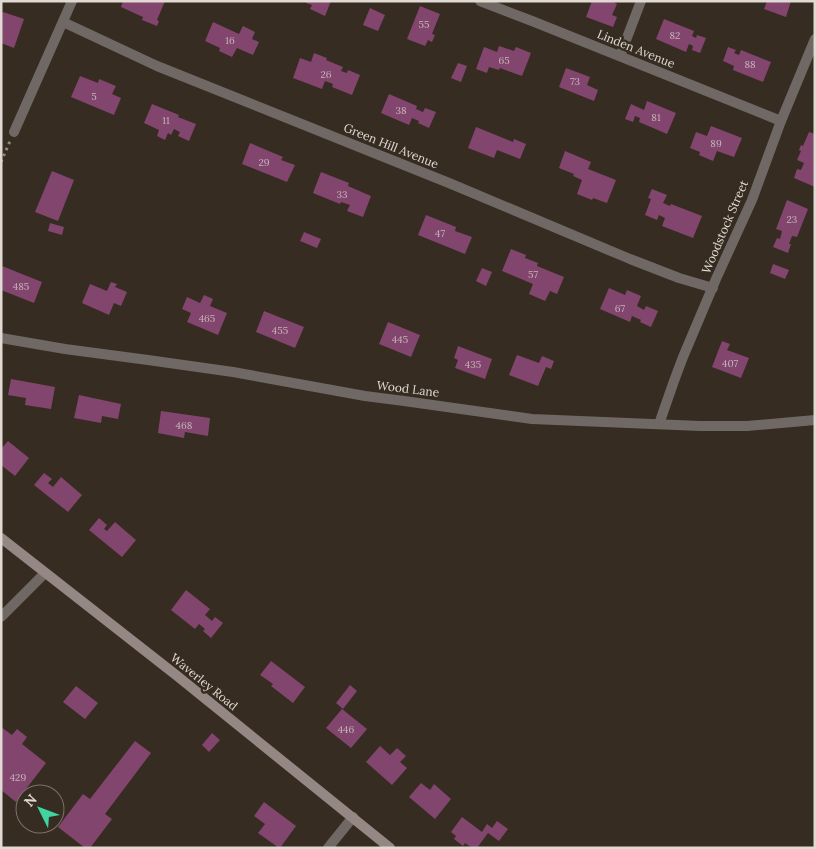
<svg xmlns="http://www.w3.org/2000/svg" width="816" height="849" viewBox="0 0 816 849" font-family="Lora,serif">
	<rect width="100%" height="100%" fill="#372c21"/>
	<g fill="#81456e">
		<path d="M123 1H165L157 20 159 21 157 26 142 20 143 17 121 7Z"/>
		<path d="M307 1H331L325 16 310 9 312 5 306 3Z"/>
		<path d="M592 1H612L617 4 612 15 617 17 613 27 586 17Z"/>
		<path d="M767 1H791L786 17 764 9Z"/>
		<path d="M420 6 440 14 432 34 435 35 432 42 428 40 425 46 407 39Z"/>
		<path d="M370 8 385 15 378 31 363 25Z"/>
		<path d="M3 12 24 19 14 48 1 43V17Z"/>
		<path d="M664 19 694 31 692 36 696 38 697 35 706 38 700 53 692 50 693 46 689 44 686 52 656 39Z"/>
		<path d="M213 22 239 34 243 26 255 32 252 39 259 42 253 55 237 48 232 57 219 51 220 48 205 41Z"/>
		<path d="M499 46 514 51 516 47 531 53 522 76 500 68 499 70 489 67 487 73 476 69 484 47 497 52Z"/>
		<path d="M728 47 736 50 734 53 739 55 741 50 771 62 763 82 733 70 734 66 723 61Z"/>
		<path d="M314 53 327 58 326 60 343 67 341 71 347 73 348 70 360 75 352 95 332 87 333 84 325 81 322 89 293 78 300 58 311 62Z"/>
		<path d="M458 63 467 66 461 82 451 78Z"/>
		<path d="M566 68 590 77 587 85 598 90 594 101 559 87Z"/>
		<path d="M80 76 98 83 99 79 116 86 112 94 121 98 114 115 71 97Z"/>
		<path d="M389 94 417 106 416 109 423 112 425 108 436 112 429 128 418 123 419 121 412 118 409 125 381 113Z"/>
		<path d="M647 101 676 113 667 134 639 122 640 118 635 116 633 122 625 119 631 104 644 110Z"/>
		<path d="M152 104 179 115 178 117 196 124 189 141 178 136 180 132 174 129 171 135 168 133 165 140 157 136 159 130 144 123Z"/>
		<path d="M711 126 742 138 734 157 717 151 713 161 699 155 700 152 690 148 696 132 707 136Z"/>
		<path d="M476 127 513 142 514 139 526 144 520 159 497 150 494 158 468 148Z"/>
		<path d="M809 132 815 134V187L794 178 797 169 801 170 804 163 797 160 801 151 799 150 801 145 803 146Z"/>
		<path d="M250 143 283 157 281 160 295 165 287 182 242 164Z"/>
		<path d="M565 151 591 162 588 169 616 180 607 203 593 198 592 200 577 194 582 180 573 176 574 174 559 168Z"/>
		<path d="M52 171 74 180 58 221 35 212Z"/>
		<path d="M321 172 349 183 348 186 371 196 363 217 347 211 350 205 341 202 340 204 313 193Z"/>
		<path d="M652 189 667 195 663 203 670 206 671 204 702 216 693 238 662 226 665 218 659 215 657 220 645 215 651 199 648 198Z"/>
		<path d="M787 200 808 209 797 237 792 236 789 244H791L788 253 773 247 777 238 780 239 782 231 776 229Z"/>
		<path d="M426 215 456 227 455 231 472 237 465 254 418 235Z"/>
		<path d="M50 223 64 227 62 235 48 231Z"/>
		<path d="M304 232 321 239 317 248 300 241Z"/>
		<path d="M511 249 526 255 525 258 538 263 537 266 564 277 557 294 550 291 545 301 529 294 533 284 502 271Z"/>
		<path d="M773 264 789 270 785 279 770 273Z"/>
		<path d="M2 266 42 282 34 303 1 290V269Z"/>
		<path d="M482 268 492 272 486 286 476 281Z"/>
		<path d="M111 282 117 284 115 287 127 292 121 306 114 303 109 315 82 303 90 284 107 291Z"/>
		<path d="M609 288 625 295 627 290 641 296 637 306 644 310 646 306 658 311 651 327 640 322 641 320 632 316 630 322 600 309Z"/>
		<path d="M204 295 213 299 210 306 227 313 218 335 187 322 191 313 182 309 187 297 200 303Z"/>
		<path d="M264 311 304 327 295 348 256 332Z"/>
		<path d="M388 322 420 335 411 357 379 344Z"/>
		<path d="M722 341 730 344 727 350 749 358 741 378 712 367Z"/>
		<path d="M458 346 492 359 485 379 455 368 458 360 454 358Z"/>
		<path d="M517 355 539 363 542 356 554 361 551 369 546 367 538 386 509 375Z"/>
		<path d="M11 379 55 387 51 409 25 405 26 398 8 395Z"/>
		<path d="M79 395 121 404 118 419 102 416 101 423 74 418Z"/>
		<path d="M161 411 210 418 208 436 185 432 184 438 158 433Z"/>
		<path d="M8 441 29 458 15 476 1 465V449Z"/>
		<path d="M44 473 52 479 48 483 53 487 61 477 82 495 68 512 34 485Z"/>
		<path d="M99 518 107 525 104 529 107 531 115 522 136 540 122 557 89 530Z"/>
		<path d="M186 590 210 609 205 615 212 621 215 617 223 623 211 638 203 631 205 629 199 624 195 629 171 610Z"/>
		<path d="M271 661 305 687 293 703 271 686 273 684 260 675Z"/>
		<path d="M350 685 357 691 343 709 336 703Z"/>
		<path d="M76 686 98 703 85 719 63 702Z"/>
		<path d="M342 709 367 729 351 748 326 728Z"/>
		<path d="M1 727 12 735 17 729 27 737 22 744 46 763 16 802 1 790Z"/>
		<path d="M212 733 220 740 209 752 202 745Z"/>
		<path d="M135 741 151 753 105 814 112 819 90 848H85L58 827 83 794 90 799Z"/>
		<path d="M380 746 390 755 397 748 406 756 400 762 407 768 392 785 366 762Z"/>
		<path d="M421 783 430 790 434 784 451 799 435 819 409 797Z"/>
		<path d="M264 802 296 826 280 848H279L258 833 265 824 254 816Z"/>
		<path d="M462 817 482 832 487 824 492 828 497 821 508 829 499 841 488 833 477 848H472L465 843 463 846 454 839 456 836 451 832Z"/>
	</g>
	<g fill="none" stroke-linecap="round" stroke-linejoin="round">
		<path stroke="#91887f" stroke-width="3" stroke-dasharray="2.5 4" stroke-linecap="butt" d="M1 162 10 141"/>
		<g stroke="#706865" stroke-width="10">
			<path d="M480 1 532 21 781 121"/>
			<path d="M63 22 157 66 449 183 630 259 679 278 713 288"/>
			<path d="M620 56 641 1"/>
			<path d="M14 132 72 1"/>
			<path d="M1 338 65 349 148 360 233 372 365 396 404 401 532 419 700 426H747L815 420"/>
			<path d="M659 424 674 381 683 357 716 279 752 200 781 121 815 39"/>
			<path d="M1 617 45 573"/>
			<path d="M328 848 353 817"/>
		</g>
		<path stroke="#958784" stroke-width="10" d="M1 538 176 675 390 848"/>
	</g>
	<g text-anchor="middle" stroke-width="5" stroke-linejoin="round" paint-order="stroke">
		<g font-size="10" fill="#c8b5b9">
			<text x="424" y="28">55</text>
			<text x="675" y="39">82</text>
			<text x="230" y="44">16</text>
			<text x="504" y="64">65</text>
			<text x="750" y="68">88</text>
			<text x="326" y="78">26</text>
			<text x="575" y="85">73</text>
			<text x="94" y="100">5</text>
			<text x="401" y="114">38</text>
			<text x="656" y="121">81</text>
			<text x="166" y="124">11</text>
			<text x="716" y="147">89</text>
			<text x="264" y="166">29</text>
			<text x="342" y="198">33</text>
			<text x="792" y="223">23</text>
			<text x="440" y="237">47</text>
			<text x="533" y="278">57</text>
			<text x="21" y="290">485</text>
			<text x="620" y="312">67</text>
			<text x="207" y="322">465</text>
			<text x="280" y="334">455</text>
			<text x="400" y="343">445</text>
			<text x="730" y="367">407</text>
			<text x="473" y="368">435</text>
			<text x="184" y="429">468</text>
			<text x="346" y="733">446</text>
			<text x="18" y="781">429</text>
		</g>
		<g font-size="12" fill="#e0dad2" stroke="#372c21">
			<text transform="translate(636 49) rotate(22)" y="4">Linden Avenue</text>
			<text transform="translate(391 146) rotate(22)" y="4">Green Hill Avenue</text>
			<text transform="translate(725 227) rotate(-67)" y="4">Woodstock Street</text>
			<text transform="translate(408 389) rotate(7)" y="4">Wood Lane</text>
			<text transform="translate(204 682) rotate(39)" y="4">Waverley Road</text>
		</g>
	</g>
	<rect width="816" height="849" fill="none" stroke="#e0dad2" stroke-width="5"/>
	<g transform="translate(40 809) rotate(312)"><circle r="24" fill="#372c21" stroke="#7b7268"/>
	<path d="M0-4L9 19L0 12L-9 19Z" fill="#41d4a1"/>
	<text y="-8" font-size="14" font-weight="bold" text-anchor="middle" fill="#e0dad2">N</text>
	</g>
</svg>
